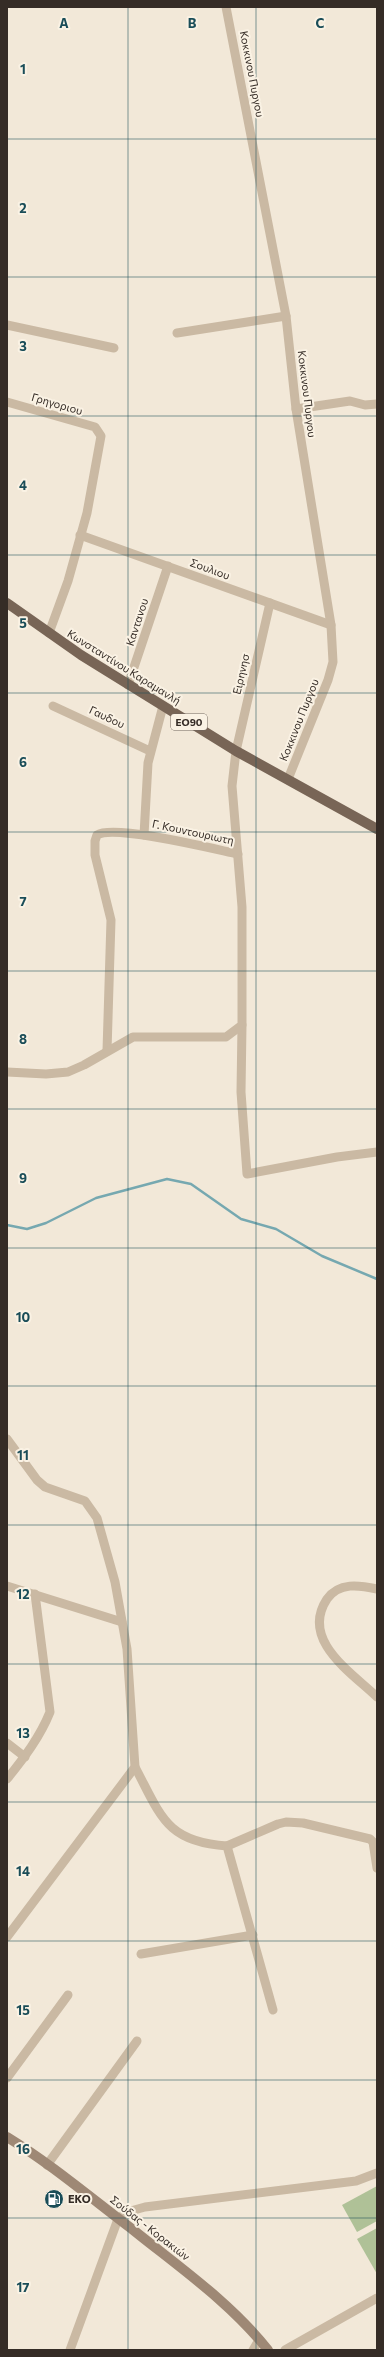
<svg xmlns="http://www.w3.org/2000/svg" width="384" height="2357" viewBox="0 0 384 2357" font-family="Commissioner,sans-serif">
	<rect width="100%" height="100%" fill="#f2e8d8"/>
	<g fill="#afc197">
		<path d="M377 2186V2221L357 2232 342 2205Z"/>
		<path d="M377 2228V2274L357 2239Z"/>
	</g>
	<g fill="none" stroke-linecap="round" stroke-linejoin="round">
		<path stroke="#76a8b0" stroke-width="2.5" d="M7 1225 27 1229 46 1223 96 1198 167 1179 191 1184 241 1219 276 1229 322 1256 377 1279"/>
		<g stroke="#cab9a3" stroke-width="9">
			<path d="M226 7 286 316 296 409 331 625 333 662 328 680 288 779"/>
			<path d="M7 325 114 348"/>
			<path d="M177 333 286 316"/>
			<path d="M7 402 95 427 101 436 87 513 68 581 49 633"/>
			<path d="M296 409 350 401 365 405 377 404"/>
			<path d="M80 535 331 625"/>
			<path d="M128 685 168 566"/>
			<path d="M53 706 150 751"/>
			<path d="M144 835 148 763 163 706"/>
			<path d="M242 1025 241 1092 247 1174 337 1157 377 1152"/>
			<path d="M107 1051 111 920 95 855V841L97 835C114 824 214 849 238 854"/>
			<path d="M7 1072 46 1074 68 1072 84 1065 133 1037H226L242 1025V907L232 786 236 751 270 603"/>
			<path d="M7 1439 37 1480 45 1487 85 1501 97 1518 115 1582 127 1649 135 1767 7 1937"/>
			<path d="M7 1586 122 1622"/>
			<path d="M377 1589C359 1585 339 1582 327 1599 300 1640 351 1672 377 1697"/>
			<path d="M7 1743 25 1757"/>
			<path d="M135 1767C161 1816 166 1842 227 1846L273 2010"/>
			<path d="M7 1779C24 1758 40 1737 50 1712L35 1594"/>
			<path d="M227 1846 278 1824 286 1822 303 1823 370 1839 373 1842 377 1868"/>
			<path d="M141 1954 253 1935"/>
			<path d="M7 2078 68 1995"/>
			<path d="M47 2165 137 2041"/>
			<path d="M70 2350 118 2219 127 2212 145 2207 356 2181 377 2173"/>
			<path d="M253 2350 259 2340"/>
			<path d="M285 2350 377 2298"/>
		</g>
		<path stroke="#9e8875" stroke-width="10" d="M7 2137C51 2164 91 2198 132 2229 179 2267 230 2302 268 2350"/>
		<path stroke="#786556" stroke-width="10" d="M7 603 81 655 236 751 377 829"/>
	</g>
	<path fill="none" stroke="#1a4d58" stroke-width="1" stroke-opacity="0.55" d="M128 7V2350M256 7V2350M7 139H377M7 277H377M7 416H377M7 555H377M7 693H377M7 832H377M7 971H377M7 1109H377M7 1248H377M7 1386H377M7 1525H377M7 1664H377M7 1802H377M7 1941H377M7 2080H377M7 2218H377"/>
	<defs>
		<g id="fuel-disc" transform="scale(1)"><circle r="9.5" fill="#1a4d58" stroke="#faf2e4"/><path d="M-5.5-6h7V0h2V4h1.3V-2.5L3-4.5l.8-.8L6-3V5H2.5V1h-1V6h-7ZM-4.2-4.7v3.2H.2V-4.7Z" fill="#fff"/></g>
	</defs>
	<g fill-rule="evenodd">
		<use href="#fuel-disc" x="54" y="2199"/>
	</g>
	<g text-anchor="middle" stroke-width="4" stroke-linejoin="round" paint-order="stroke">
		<rect fill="#faf2e4" stroke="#70675f" stroke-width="1" x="171" y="714" width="36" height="16" rx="3"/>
		<g font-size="10" font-weight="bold" fill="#352c26">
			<text x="189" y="726">ΕΟ90</text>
		</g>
		<g font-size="11" fill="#352c26" stroke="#faf2e4">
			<text transform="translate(252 74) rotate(79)" y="4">Κοκκινου Πυργου</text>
			<text transform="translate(307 394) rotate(83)" y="4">Κοκκινου Πυργου</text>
			<text transform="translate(57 404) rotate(16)" y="4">Γρηγοριου</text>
			<text transform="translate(210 569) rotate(20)" y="4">Σουλιου</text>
			<text transform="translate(137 622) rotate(-72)" y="4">Καντανου</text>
			<text transform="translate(124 667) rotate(32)" y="4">Κωνσταντίνου Καραμανλή</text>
			<text transform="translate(241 674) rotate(-77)" y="4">Ειρηνησ</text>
			<text transform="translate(107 717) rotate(25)" y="4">Γαυδου</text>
			<text transform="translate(299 720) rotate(-68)" y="4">Κοκκινου Πυργου</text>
			<text transform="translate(193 832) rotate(12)" y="4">Γ. Κουντουριωτη</text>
			<text transform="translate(150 2228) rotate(38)" y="4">Σούδας - Κορακιών</text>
		</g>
		<g font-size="11" font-weight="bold" fill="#352c26" stroke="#faf2e4" text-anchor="start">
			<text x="68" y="2203">EKO</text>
		</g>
	</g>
	<g font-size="13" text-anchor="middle" font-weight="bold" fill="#1a4d58" stroke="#faf2e4" stroke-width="4" stroke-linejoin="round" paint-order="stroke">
		<text x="64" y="28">A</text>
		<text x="192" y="28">B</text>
		<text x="320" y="28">C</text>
		<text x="23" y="74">1</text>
		<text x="23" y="213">2</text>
		<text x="23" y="351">3</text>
		<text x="23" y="490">4</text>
		<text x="23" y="628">5</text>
		<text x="23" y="767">6</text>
		<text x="23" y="906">7</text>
		<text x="23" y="1044">8</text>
		<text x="23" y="1183">9</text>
		<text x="23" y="1322">10</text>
		<text x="23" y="1460">11</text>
		<text x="23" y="1599">12</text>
		<text x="23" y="1738">13</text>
		<text x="23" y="1876">14</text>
		<text x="23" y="2015">15</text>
		<text x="23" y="2154">16</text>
		<text x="23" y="2292">17</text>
	</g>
	<rect width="384" height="2357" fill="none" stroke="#352c26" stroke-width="16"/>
</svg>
